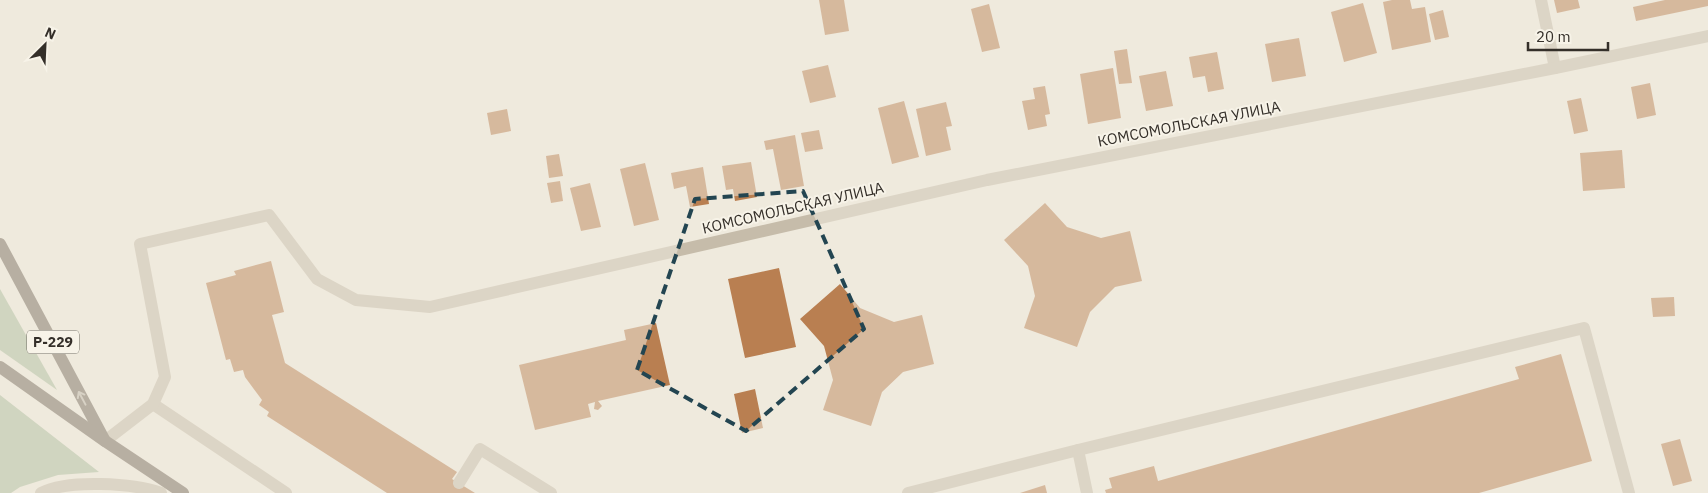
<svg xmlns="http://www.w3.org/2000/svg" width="1708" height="493" viewBox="0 0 1708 493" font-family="'IBM Plex Sans',sans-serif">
	<rect width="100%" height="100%" fill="#efeadd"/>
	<g fill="#acbd9e">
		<path d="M0 289 57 390 0 350Z"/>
		<path d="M0 395 99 472 58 475 20 487 11 493H0Z"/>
	</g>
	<g fill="#b97f51">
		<path d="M819 0H844L849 31 825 35Z"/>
		<path d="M1392 0H1410L1412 9 1425 7 1431 42 1392 50 1383 2Z"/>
		<path d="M1554 0H1578L1580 8 1557 13Z"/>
		<path d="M1665 0H1708V6L1636 21 1633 7Z"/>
		<path d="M1363 3 1377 53 1344 62 1331 12Z"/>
		<path d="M989 4 1000 48 982 52 971 9Z"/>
		<path d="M1443 10 1449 37 1435 40 1429 14Z"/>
		<path d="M1299 38 1306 76 1272 82 1265 44Z"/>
		<path d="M1127 49 1132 83 1119 84 1114 51Z"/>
		<path d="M1217 52 1224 89 1208 92 1205 76 1193 78 1189 57Z"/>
		<path d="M828 65 836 97 810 103 802 71Z"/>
		<path d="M1113 68 1121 118 1088 124 1080 74Z"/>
		<path d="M1166 71 1173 106 1146 111 1139 76Z"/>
		<path d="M1650 83 1656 115 1637 119 1631 87Z"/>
		<path d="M1045 86 1050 114 1045 115 1047 126 1028 130 1022 101 1035 99 1033 88Z"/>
		<path d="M1581 98 1588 131 1574 134 1567 101Z"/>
		<path d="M904 101 919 157 892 164 878 108Z"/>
		<path d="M946 102 952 126 946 127 951 150 926 156 916 109Z"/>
		<path d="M507 109 511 131 491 135 487 113Z"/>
		<path d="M819 130 823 149 805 152 801 133Z"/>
		<path d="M795 135 804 186 781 190 773 149 766 150 764 141Z"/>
		<path d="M1622 150 1625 188 1583 191 1580 153Z"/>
		<path d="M559 154 563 176 549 178 546 156Z"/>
		<path d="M751 162 757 197 735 201 733 189 726 190 722 166Z"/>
		<path d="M645 163 659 220 634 226 620 169Z"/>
		<path d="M703 167 709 204 690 207 686 186 674 189 671 173Z"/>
		<path d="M560 181 563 201 551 203 547 183Z"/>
		<path d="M590 183 601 227 581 231 570 188Z"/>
		<path d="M1045 203 1067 227 1101 238 1130 231 1142 281 1115 287 1090 312 1077 347 1024 328 1035 296 1028 266 1004 240Z"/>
		<path d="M271 261 284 312 272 315 285 363 457 472 452 479 475 493H387L267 416 269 412 259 405 262 400 245 377 243 370 234 372 230 359 226 360 206 283 236 275 234 271Z"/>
		<path d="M779 268 796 347 745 358 728 279Z"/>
		<path d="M840 284 860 308 894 322 922 315 934 364 903 372 882 392 871 426 823 410 833 380 824 346 800 319Z"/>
		<path d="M1674 297 1675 316 1653 317 1651 298Z"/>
		<path d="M656 323 670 385 598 401 602 406 598 410 594 409 595 402 588 404 591 417 535 430 519 365 626 340 624 330Z"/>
		<path d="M1561 354 1592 461 1479 493H1106L1105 490 1112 488 1109 478 1154 466 1158 481 1519 379 1515 367Z"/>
		<path d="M755 389 763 428 742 433 734 394Z"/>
		<path d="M1680 439 1692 481 1673 486 1661 444Z"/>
		<path d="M1045 485 1047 493H1020Z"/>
	</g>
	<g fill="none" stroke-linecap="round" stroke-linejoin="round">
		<g stroke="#c6bcaa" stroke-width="12">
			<path d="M1541 0 1555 68"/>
			<path d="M153 404 286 493"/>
			<path d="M459 483 480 449 551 493"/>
			<path d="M908 493 1078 450"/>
			<path d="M1087 493 1078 450 1584 328 1629 493"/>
		</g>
		<path stroke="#c6bcaa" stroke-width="12" d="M105 441 153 404 165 377 140 244 269 215 317 279 356 300 430 307 987 180 1555 68 1708 36"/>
		<path stroke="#c6bcaa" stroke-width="12" d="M41 493C68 479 133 483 161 493"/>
		<g stroke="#74695b" stroke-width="12">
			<path d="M0 244 105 441"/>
			<path d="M0 367 105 441 183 493"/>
		</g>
	</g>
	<defs><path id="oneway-shaft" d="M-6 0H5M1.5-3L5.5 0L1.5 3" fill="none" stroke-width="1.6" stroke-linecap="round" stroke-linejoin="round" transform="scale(1.25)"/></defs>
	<use stroke="#bcb5a9" href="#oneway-shaft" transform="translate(82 398) rotate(-118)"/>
	<path d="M0 0H1708V493H0ZM803 191 864 329 746 431 637 370 695 199Z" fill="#efeadd" fill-opacity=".55" fill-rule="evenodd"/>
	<path fill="none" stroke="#234551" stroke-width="4" stroke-dasharray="10 6" stroke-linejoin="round" d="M803 191 864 329 746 431 637 370 695 199Z"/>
	<g text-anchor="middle" stroke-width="4" stroke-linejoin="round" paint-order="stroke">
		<rect fill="#f7f3e8" stroke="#6e6a62" stroke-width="1" x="27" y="330.5" width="52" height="23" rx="4"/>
		<g font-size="14" font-weight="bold" fill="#342f29">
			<text x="53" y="347">Р-229</text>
		</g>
		<g font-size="15" fill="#342f29" stroke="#f7f3e8">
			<text transform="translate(1189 124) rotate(-11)" y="5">КОМСОМОЛЬСКАЯ УЛИЦА</text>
			<text transform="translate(793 208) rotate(-13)" y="5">КОМСОМОЛЬСКАЯ УЛИЦА</text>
		</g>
	</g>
	<g transform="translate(45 45) rotate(24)" stroke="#f7f3e8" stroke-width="4" paint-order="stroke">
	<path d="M0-4L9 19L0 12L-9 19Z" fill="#342f29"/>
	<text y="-8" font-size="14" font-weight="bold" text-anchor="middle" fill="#342f29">N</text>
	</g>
	<path d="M1528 42v8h80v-8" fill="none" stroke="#342f29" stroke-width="2.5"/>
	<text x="1536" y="42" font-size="15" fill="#342f29" stroke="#f7f3e8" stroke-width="4" paint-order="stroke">20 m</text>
</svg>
